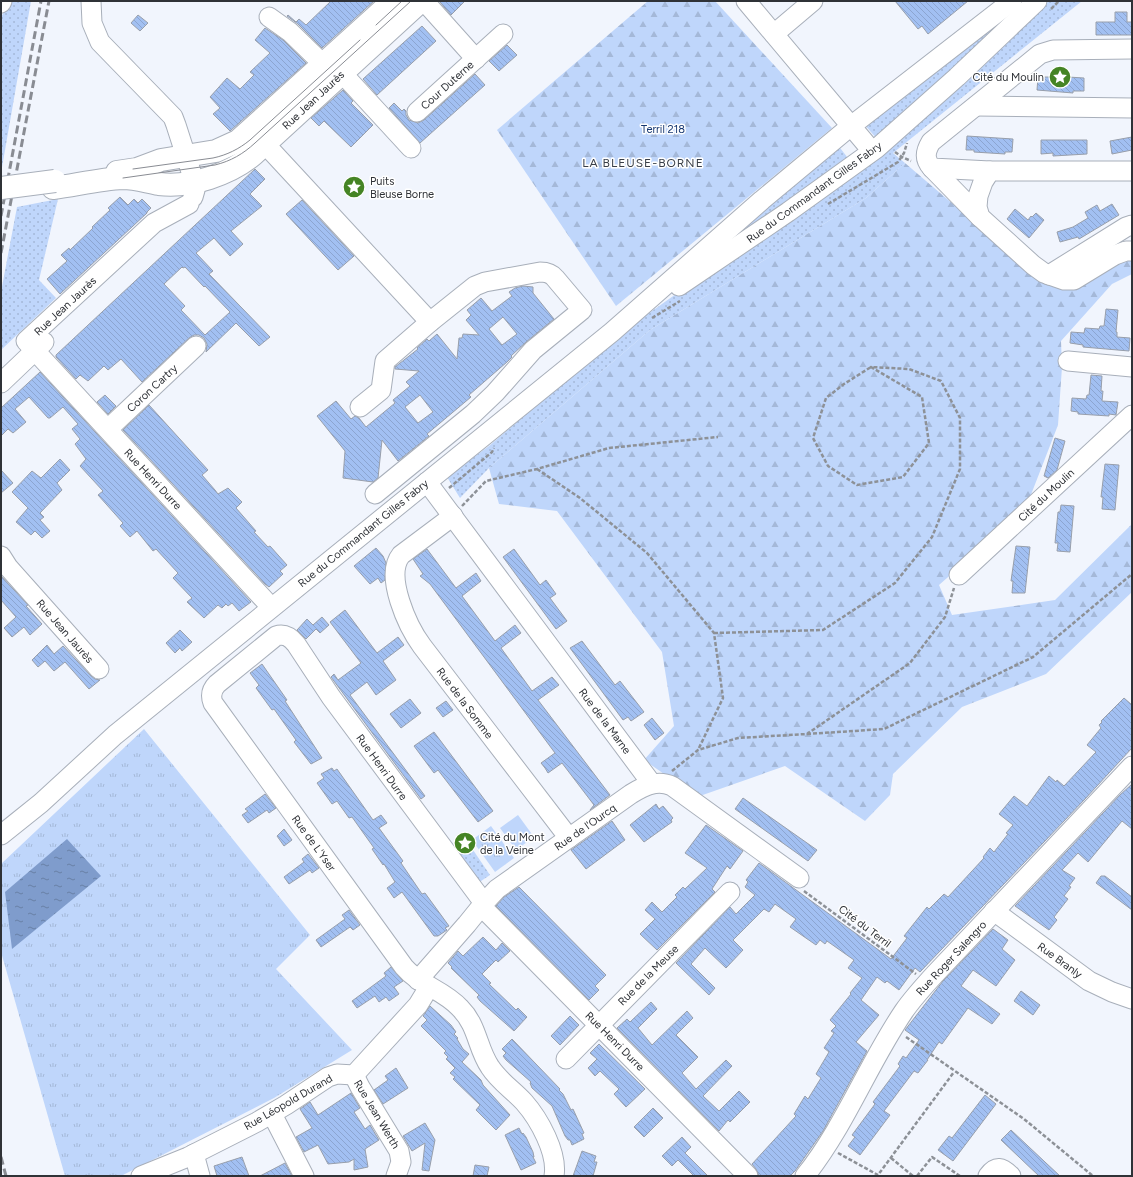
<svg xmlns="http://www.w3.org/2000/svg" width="1133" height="1177" viewBox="0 0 1133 1177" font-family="Figtree,sans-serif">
	<defs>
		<pattern id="grass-dots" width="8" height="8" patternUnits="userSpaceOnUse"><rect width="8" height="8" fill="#bfd6fb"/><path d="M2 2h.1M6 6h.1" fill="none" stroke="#a4b8d8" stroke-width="1.8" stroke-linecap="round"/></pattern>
		<pattern id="forest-firs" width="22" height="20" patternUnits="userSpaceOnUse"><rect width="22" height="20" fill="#bfd6fb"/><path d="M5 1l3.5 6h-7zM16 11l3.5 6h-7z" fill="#a4b8d8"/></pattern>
		<pattern id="park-tufts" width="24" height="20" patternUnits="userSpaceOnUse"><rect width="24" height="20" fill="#bfd6fb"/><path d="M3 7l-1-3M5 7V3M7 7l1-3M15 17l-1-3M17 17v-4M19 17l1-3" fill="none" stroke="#a4b8d8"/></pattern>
		<pattern id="water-ripples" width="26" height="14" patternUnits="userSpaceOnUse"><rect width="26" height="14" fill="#7f9ccc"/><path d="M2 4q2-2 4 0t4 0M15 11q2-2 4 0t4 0" fill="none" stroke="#6880a6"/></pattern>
		<pattern id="building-back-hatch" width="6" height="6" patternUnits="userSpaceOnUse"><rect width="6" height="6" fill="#a2c0f2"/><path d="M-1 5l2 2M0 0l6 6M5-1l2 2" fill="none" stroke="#8ca5d0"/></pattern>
	</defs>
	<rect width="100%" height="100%" fill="#f1f5fd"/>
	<g fill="url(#grass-dots)">
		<path d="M11 1H31L1 173V17Z"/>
		<path d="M1019 1H1032L878 140 863 123Z"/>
		<path d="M1049 1H1082L893 153 905 163 866 198 650 330 489 468 460 498 447 477 489 446 604 348 645 316 700 277 968 77Z"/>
		<path d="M837 144 851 162 715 254Z"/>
		<path d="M58 199 39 280 56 298 1 350V292L17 207Z"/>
		<path d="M469 844 490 875 478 883 456 854Z"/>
	</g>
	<g fill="url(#forest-firs)">
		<path d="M648 1H715L832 128 616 306 497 130Z"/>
		<path d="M905 163 1043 281 1118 235 1132 262V274L1112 284 1061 341 1062 367 1058 425 1027 505 980 549 939 585 952 615 1055 600 1132 524V592L1046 674 962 707 893 774 890 795 865 821 785 766 697 797 644 760 674 726 662 652 557 511 499 504 489 468 650 330 866 198Z"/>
	</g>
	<g fill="url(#park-tufts)">
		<path d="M144 729 310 935 276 969 352 1050 274 1098 121 1176H65L1 952V864Z"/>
		<path d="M491 826 514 858 495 872 472 840Z"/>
	</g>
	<path fill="#bfd6fb" d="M518 815 534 837 516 850 500 828Z"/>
	<path fill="url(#water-ripples)" d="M67 839 101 876 12 949 5 892Z"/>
	<g fill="url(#building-back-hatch)" stroke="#989fab" fill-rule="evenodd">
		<path d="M331 1H374L322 48 298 24 287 16 288 15 296 22 299 19 306 25Z"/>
		<path d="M439 1H465L451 15Z"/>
		<path d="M895 1H968L928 34 922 26 918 29Z"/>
		<path d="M1115 12H1127V22H1132V35H1096V22H1115Z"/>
		<path d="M138 15 148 23 140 31 131 23Z"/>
		<path d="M422 26 436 41 377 95 363 79Z"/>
		<path d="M265 28 283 40 306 63 230 131 213 114 220 108 210 97 227 78 240 89 254 75 250 72 270 53 255 40Z"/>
		<path d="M507 45 517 55 499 71 489 61Z"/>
		<path d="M1057 73H1068V77L1084 78V91H1073V93L1037 90 1038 77H1057Z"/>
		<path d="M475 74 485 85 420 143 389 108 394 103 402 111 404 109 406 111V115L409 120 418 123 424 120Z"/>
		<path d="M343 90 353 101 351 103 373 125 351 147 324 121 319 126 311 118Z"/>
		<path d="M967 136 1013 139 1012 152H1005V154L974 152V150H966Z"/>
		<path d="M1132 137V150L1112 154 1110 141Z"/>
		<path d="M1041 140H1087V154L1053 156V153L1041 154Z"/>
		<path d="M255 169 265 179 250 194 262 206 231 231 243 244 230 256 214 238 196 253 213 271 209 274 270 337 259 346 236 323 206 352 207 344 204 338 199 335H194L189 338 142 382 121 359 108 370 104 366 88 381 80 375 76 379 56 357V355ZM182 267 183 268 185 267 204 287 205 286 230 312 205 335 181 310 185 306 164 284Z"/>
		<path d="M120 197 128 205 134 199 138 203 142 199 151 208 147 212V213L60 294 47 279 67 261 61 255 69 248 70 250 93 228 92 227 110 210 108 208Z"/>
		<path d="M302 200 354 256 338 270 286 214Z"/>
		<path d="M1112 204 1119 215 1079 239 1078 237 1060 242 1057 232 1073 227 1088 218 1085 212 1097 205 1100 211Z"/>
		<path d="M1015 209 1028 220 1031 216 1032 217 1036 213 1044 220 1029 238 1007 219Z"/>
		<path d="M523 286 533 287V293L554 319 526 342 511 356 512 357 507 362 469 395 471 397 427 434 429 436 398 461 382 440 378 478 373 482 343 478 345 451 317 416 336 401 351 419 355 416 359 418 366 427 395 403 393 400 410 386 406 382 419 371 395 369V367L418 349 417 348 427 339 429 341 437 334 457 359 459 338H462L463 334 479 335 466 320 471 315 467 310 481 298 492 311 512 296 509 292 515 288ZM503 317 517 334 502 345 489 329ZM420 395 433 412 418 423 405 407Z"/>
		<path d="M1106 309 1118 310 1116 332H1117V337L1130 338 1129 351 1083 347V345L1070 343 1071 332 1084 333 1085 328 1099 329 1100 326H1104Z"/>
		<path d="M40 372 251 602 239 611 232 603 228 606 226 604 222 608 218 605 204 618 187 602 192 598 173 578 178 573 156 549 153 551 137 531 130 537 120 526 123 523 98 495 103 491 80 466 86 459 75 444 80 439 72 429 78 424 63 407 50 418H48L29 397 15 409 26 422 13 433 8 429 1 436V408Z"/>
		<path d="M1091 375 1102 376 1101 391H1103L1102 401 1118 402 1116 415 1109 414V416L1078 414V412L1071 411 1072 398 1086 399 1087 395H1089Z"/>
		<path d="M105 395 116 406 108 414 97 402Z"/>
		<path d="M149 405 208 470 202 475 215 490 218 494 228 488 242 502 236 508 256 531 254 532 268 547 270 546 287 565 280 571 283 574 269 587 265 584 123 430Z"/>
		<path d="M1055 438 1065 441 1057 470 1048 478 1044 476Z"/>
		<path d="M60 459 70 470 57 483 62 490 40 513 44 517 40 520 50 531 42 538 35 531 31 535 16 522 28 508 12 492 32 471 41 478Z"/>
		<path d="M1105 464 1119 465 1115 510 1102 509 1103 497H1101Z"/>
		<path d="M1 470 13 483 1 493Z"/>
		<path d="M1061 505 1074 506 1070 552 1057 551 1058 543H1055L1058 512H1060Z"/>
		<path d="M1016 546 1030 547 1025 593H1012L1013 581H1011Z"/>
		<path d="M376 548 383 556 386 563 385 580 381 583 378 578 370 584 354 566Z"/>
		<path d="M427 549 456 588 476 573 481 581 462 596 495 641 515 625 521 633 501 648 532 691 552 677 559 685 538 700 610 795 590 810 594 805 562 763 548 773 545 768 541 763 555 753 430 584 420 576 423 574 413 559Z"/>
		<path d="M514 549 540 585 546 580 556 594 550 598 567 621 556 629 503 557Z"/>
		<path d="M1 576 28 605 26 606 42 624 30 635 24 627 12 637 4 628 16 617 1 600Z"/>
		<path d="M345 610 377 653 398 637 404 645 383 661 396 680 376 695 367 682 350 695 425 796 421 799 331 677 334 674 338 680 361 663 330 622Z"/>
		<path d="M322 617 329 625 320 633 316 629 306 639 297 630 307 619 313 625Z"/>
		<path d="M180 630 192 642 182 651 180 648 175 653 166 643Z"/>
		<path d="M582 641 615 685 620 681 644 712 631 721 628 717 623 720 570 648Z"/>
		<path d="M47 645 54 654 63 646 91 676 95 679 100 680 89 689 65 662 54 671 45 661 38 667 32 660Z"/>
		<path d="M262 664 287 700 285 701 322 758 311 764 294 742 296 740 274 709 272 710 256 688 259 685 250 673Z"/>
		<path d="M1124 698 1132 705V748L1085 799 920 972 915 968 899 990 887 981 885 983 877 977 861 1000 879 1015 856 1042 867 1051 823 1131 795 1171 790 1176H759L756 1169 752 1164 796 1116 794 1114 805 1096 808 1099 821 1078 816 1074 829 1052 824 1048 834 1033 831 1031 836 1026 830 1020 851 994 850 993 862 978 848 968 854 960 827 941 825 944 820 940 816 945 790 927 796 919 775 904 769 912 764 909 733 940 743 950 726 968 705 948 691 964 715 988 709 995 676 963 730 907 736 914 755 895 745 887 748 882 746 880 759 863 891 959 907 938 904 936 927 907 929 909 944 894 948 897 984 858 983 857 990 848 994 852 1008 834 1006 833 1013 825 999 814 1014 796 1027 806 1049 776 1056 782 1057 780 1064 786 1096 752 1087 745 1101 728 1099 725 1102 722 1101 721Z"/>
		<path d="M410 699 421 713 401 728 390 714Z"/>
		<path d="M446 701 453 710 443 717 436 708Z"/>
		<path d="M652 718 664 733 655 740 644 725Z"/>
		<path d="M434 732 493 811 478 822 438 770 434 773 414 746Z"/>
		<path d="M332 768 334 771 337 769 373 820 381 815 387 823 379 828 403 861 401 863 422 894 425 893 449 926 445 928 447 930 438 936H434L402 892 394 898 387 888 395 882 384 864 383 865 372 849 374 848 352 817 349 818 337 801 332 804 317 783 324 778 321 774Z"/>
		<path d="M1132 784V829L1122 821 1088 862 1078 853 1062 870 1075 878 1069 886 1071 887 1064 896 1068 899 1054 917 1057 920 1049 930 1015 906 1120 795Z"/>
		<path d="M265 794 276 808 269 813 267 810 248 823 242 815 248 811 245 809Z"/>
		<path d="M743 798 817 850 808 861 735 809Z"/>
		<path d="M656 804 659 809 663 806 673 818 671 820 672 822 644 842 630 825Z"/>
		<path d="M612 821 625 840 586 869 571 850Z"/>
		<path d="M706 825 743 851 730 869 727 866 712 889 715 892 657 950 640 934 655 919 645 910 652 902 662 912 677 897 675 895 683 887 685 889 707 868 685 853Z"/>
		<path d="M284 829 292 840 284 846 277 836Z"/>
		<path d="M308 854 319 868 312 873 310 870 289 884 284 877 304 862 302 859Z"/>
		<path d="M1101 876H1105L1132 897V910L1096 883Z"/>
		<path d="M519 887 606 975 595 986 599 990 589 1000 496 906 504 897Z"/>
		<path d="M349 910 360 925 353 930 350 927 321 947 316 940 345 919 342 915Z"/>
		<path d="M993 929 1008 940 1002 949 1015 960 996 986 973 970 961 986 1000 1014 992 1024 968 1008 942 1044 939 1042 927 1060H928L918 1073 914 1071 884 1111 890 1115 860 1155 848 1146 855 1137 852 1135 875 1104 873 1102 900 1066 898 1064 903 1056 906 1058 919 1040 905 1030 943 981Z"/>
		<path d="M483 937 496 950 502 943 510 951 498 962 496 960 482 974 491 983 489 984 516 1010 518 1008 527 1017 514 1031 480 1001 477 997 479 995 451 968 452 967 448 963 458 951 463 956Z"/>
		<path d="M391 967 403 981 394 987 399 994 389 1001 386 997 379 1002 375 996 357 1008 352 1001 386 976 384 973Z"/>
		<path d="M1021 991 1040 1005 1033 1015 1014 1001Z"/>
		<path d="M651 1002 657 1009 638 1028 652 1045 687 1011 693 1018 676 1035 698 1057 682 1073 696 1089 726 1060 732 1066 703 1096 719 1111 739 1091 750 1102 730 1122 728 1120 719 1131 617 1028 627 1019 630 1022Z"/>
		<path d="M430 1006 451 1025 456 1032 454 1034 458 1038 457 1039 463 1049 469 1054 462 1062 481 1080 483 1085 510 1115 496 1130 476 1110 480 1105 453 1079 455 1077 450 1073 455 1068 446 1059 448 1057 444 1053 446 1051 421 1026 427 1020 423 1016Z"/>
		<path d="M570 1016 579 1025 560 1045 551 1036Z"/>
		<path d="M512 1039 560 1089 559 1090 563 1094 571 1110 573 1109 584 1133 582 1134 584 1139 572 1145 570 1140H568L565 1136 552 1106 532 1088 530 1083 531 1082 506 1060 503 1056 506 1053 502 1049Z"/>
		<path d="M599 1044 645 1089 626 1107 614 1094 619 1089 600 1071 595 1076 588 1068 597 1059 590 1053Z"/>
		<path d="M396 1068 408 1088 383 1104 374 1090 388 1080 385 1076Z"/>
		<path d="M351 1093 360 1108 354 1112 365 1129 370 1125 379 1140 365 1149 368 1167 354 1170V1159L349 1162 328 1164 318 1145 304 1152 296 1137 312 1128 300 1109 310 1102 318 1115Z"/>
		<path d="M985 1095 996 1104 953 1161 938 1150 949 1136 952 1138Z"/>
		<path d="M653 1108 663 1118 644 1137 634 1127Z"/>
		<path d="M425 1123 435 1140 429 1171 422 1170 425 1143 412 1151 403 1136Z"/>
		<path d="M519 1128 522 1134 523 1133 526 1137 533 1152 534 1157H533L536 1163 521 1170 505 1135Z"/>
		<path d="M1011 1130 1045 1162 1060 1176H1039L1001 1140Z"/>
		<path d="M682 1137 691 1147 685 1153 708 1176H694L678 1160 672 1166 662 1156Z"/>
		<path d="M582 1151 596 1156 594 1162H597L593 1176H573Z"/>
		<path d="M242 1157 249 1176H217L214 1166Z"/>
		<path d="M285 1163 292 1176H260Z"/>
		<path d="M475 1165 489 1167 487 1176H473Z"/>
	</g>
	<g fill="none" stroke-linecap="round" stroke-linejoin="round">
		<g stroke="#a8afba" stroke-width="21">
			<g id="minor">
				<path d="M91 1 92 23 100 42 173 117 176 125 194 181 195 190 193 197"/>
				<path d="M424 1 476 59"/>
				<path d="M746 1 872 151"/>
				<path d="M1 3 2 1"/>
				<path d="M269 17 290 32 324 65"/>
				<path d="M774 34 813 1"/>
				<path d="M342 73 411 148"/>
				<path d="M976 106 1132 108"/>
				<path d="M417 112 503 34"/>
				<path d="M265 144 430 322"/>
				<path d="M932 168 980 217"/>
				<path d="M990 171 932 168C924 159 925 152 931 142L1040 54 1053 50 1132 49"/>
				<path d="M1132 171H990L983 182 978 196 977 207 980 217 1033 265 1044 273 1064 280H1074L1115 255 1126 251H1132"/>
				<path d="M189 204 154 223 26 341 271 607"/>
				<path d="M1049 275 1126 227 1132 225"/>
				<path d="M679 286 788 212 877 148 957 77 1037 1"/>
				<path d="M1068 361 1132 367"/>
				<path d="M1 383 44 342"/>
				<path d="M360 407 381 390 385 361 430 322 475 286 485 282 540 272C546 272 551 273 555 278L582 310 533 350 495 393 473 414 375 494"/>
				<path d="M108 429 196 346"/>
				<path d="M427 482 652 784"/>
				<path d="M453 516 401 555C384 576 408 627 422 646L569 838"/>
				<path d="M1 556 8 567 99 669"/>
				<path d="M959 575 1132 415"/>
				<path d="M1 835 41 803 115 735 612 332 762 200 851 126 1012 1"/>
				<path d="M484 903 331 697 296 644C291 638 285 633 276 636L217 684C212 689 210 695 213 703L404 967C419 985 444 990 460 1008 478 1026 477 1048 490 1067 499 1081 513 1090 524 1102 539 1119 558 1153 554 1176"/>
				<path d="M481 906 748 1176"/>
				<path d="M994 911 1089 981 1112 992 1132 999"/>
				<path d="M418 980 467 924 484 903 497 889 631 794C644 786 657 779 672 786L799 878"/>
				<path d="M566 1059 730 892"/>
				<path d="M354 1075 360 1087 399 1151 401 1162 396 1176"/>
				<path d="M272 1114 304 1176"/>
				<path d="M194 1154 200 1176"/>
				<path d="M141 1176 188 1157 257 1122 286 1105 328 1077 337 1074 354 1075 418 1005 429 987"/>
				<path d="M805 1176C845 1126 868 1064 904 1011 913 998 924 986 935 974L1132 766"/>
				<path d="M988 1176C996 1165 1002 1167 1011 1176"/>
			</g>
		</g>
		<g stroke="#a8afba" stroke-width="24">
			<g id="major">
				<path d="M117 172 137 169 161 160 216 151 238 141 393 1"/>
				<path d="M53 188C76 185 100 179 123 178 135 178 147 182 159 184 190 188 231 174 254 154L421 1"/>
			</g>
		</g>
		<g stroke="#8d9197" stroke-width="2.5" stroke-dasharray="4 2" stroke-linecap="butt">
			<path d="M1051 9 1059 1"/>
			<path d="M895 152 902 157 911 161"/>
			<path d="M828 204 898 162 904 153 907 143"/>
			<path d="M652 318 680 301"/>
			<path d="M537 469 580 498 647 553 714 633 723 698 698 750"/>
			<path d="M449 488 492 452 494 448"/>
			<path d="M462 506 486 481 537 469 609 448 718 437"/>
			<path d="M714 633 823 630 895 583 932 537 960 469V418L941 381 909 369 871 367 922 397 929 443 903 477 857 485 828 466 813 438 826 398 844 384 871 367"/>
			<path d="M807 734 884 729 1033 657 1132 574"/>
			<path d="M672 771 698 750 738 738 807 734 910 663 945 617 954 588"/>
			<path d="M804 891 916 974"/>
			<path d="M906 1037 1024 1119 1093 1176"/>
			<path d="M838 1153 878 1175 954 1072"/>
			<path d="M891 1158 913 1176"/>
			<path d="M917 1176 932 1157 960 1176"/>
		</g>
		<use href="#minor" stroke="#fff" stroke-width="19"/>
		<use href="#major" stroke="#fff" stroke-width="22"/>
		<g stroke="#898c93" stroke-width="1">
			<path d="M376 25 402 1"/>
			<path d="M133 169 213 158C227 155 239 149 250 140L360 40"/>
			<path d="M123 178 215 165C231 161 243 154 255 143L411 1"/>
		</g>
		<g stroke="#898c93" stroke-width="3" stroke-dasharray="8 4" stroke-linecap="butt">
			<path d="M1 216 41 1"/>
			<path d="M1 253 49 1"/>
			<path d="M1 1157 6 1176"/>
		</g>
		<g stroke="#a8afba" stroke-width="24" stroke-linecap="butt">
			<path id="major-bridge" d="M1 188 55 181"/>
		</g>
		<use href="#major-bridge" stroke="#fff" stroke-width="22"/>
	</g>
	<defs>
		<g id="sight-disc" transform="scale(1.15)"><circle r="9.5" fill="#458424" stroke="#fff"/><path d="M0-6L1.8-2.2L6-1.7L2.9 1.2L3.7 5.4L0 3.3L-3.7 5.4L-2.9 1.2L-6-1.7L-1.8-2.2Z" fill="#fff"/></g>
	</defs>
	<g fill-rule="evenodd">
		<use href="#sight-disc" x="1060" y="77"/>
		<use href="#sight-disc" x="354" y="187"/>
		<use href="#sight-disc" x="465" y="843"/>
	</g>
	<g text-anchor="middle" stroke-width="3" stroke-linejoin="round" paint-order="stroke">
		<g font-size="11" fill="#2f3237" stroke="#fff" text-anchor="start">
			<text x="1044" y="81" text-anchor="end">Cité du Moulin</text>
			<text x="370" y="185">Puits<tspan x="370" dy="13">Bleuse Borne</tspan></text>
			<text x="480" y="841">Cité du Mont<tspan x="480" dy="13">de la Veine</tspan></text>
		</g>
		<g font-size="11" fill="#2f3237" stroke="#fff">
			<text transform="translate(447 85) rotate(-42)" y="4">Cour Duterne</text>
			<text transform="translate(313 100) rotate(-43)" y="4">Rue Jean Jaurès</text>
			<text transform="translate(814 192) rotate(-36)" y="4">Rue du Commandant Gilles Fabry</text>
			<text transform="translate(65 306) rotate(-43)" y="4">Rue Jean Jaurès</text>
			<text transform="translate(152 388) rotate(-43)" y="4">Coron Cartry</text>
			<text transform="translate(153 479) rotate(47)" y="4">Rue Henri Durre</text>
			<text transform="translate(1046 495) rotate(-43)" y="4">Cité du Moulin</text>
			<text transform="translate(363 533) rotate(-39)" y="4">Rue du Commandant Gilles Fabry</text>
			<text transform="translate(65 631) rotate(49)" y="4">Rue Jean Jaurès</text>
			<text transform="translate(465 703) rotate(53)" y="4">Rue de la Somme</text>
			<text transform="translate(605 721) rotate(53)" y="4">Rue de la Marne</text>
			<text transform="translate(382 767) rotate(54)" y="4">Rue Henri Durre</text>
			<text transform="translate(585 827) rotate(-35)" y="4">Rue de l'Ourcq</text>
			<text transform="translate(314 843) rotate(54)" y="4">Rue de L'Yser</text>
			<text transform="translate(865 926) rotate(37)" y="4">Cité du Terril</text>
			<text transform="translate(951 958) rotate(-47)" y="4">Rue Roger Salengro</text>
			<text transform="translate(1060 960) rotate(36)" y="4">Rue Branly</text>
			<text transform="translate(648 975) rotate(-45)" y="4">Rue de la Meuse</text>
			<text transform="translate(615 1041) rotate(45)" y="4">Rue Henri Durre</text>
			<text transform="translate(288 1102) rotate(-30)" y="4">Rue Léopold Durand</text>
			<text transform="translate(377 1114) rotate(59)" y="4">Rue Jean Werth</text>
		</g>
		<g font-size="11" fill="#143670" stroke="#fff">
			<text x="663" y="133">Terril 218</text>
		</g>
		<g font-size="12" letter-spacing="1" fill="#393f49" stroke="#fff">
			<text x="643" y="167">LA BLEUSE-BORNE</text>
		</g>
	</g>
	<rect width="1133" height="1177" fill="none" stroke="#2f3237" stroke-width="4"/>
</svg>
